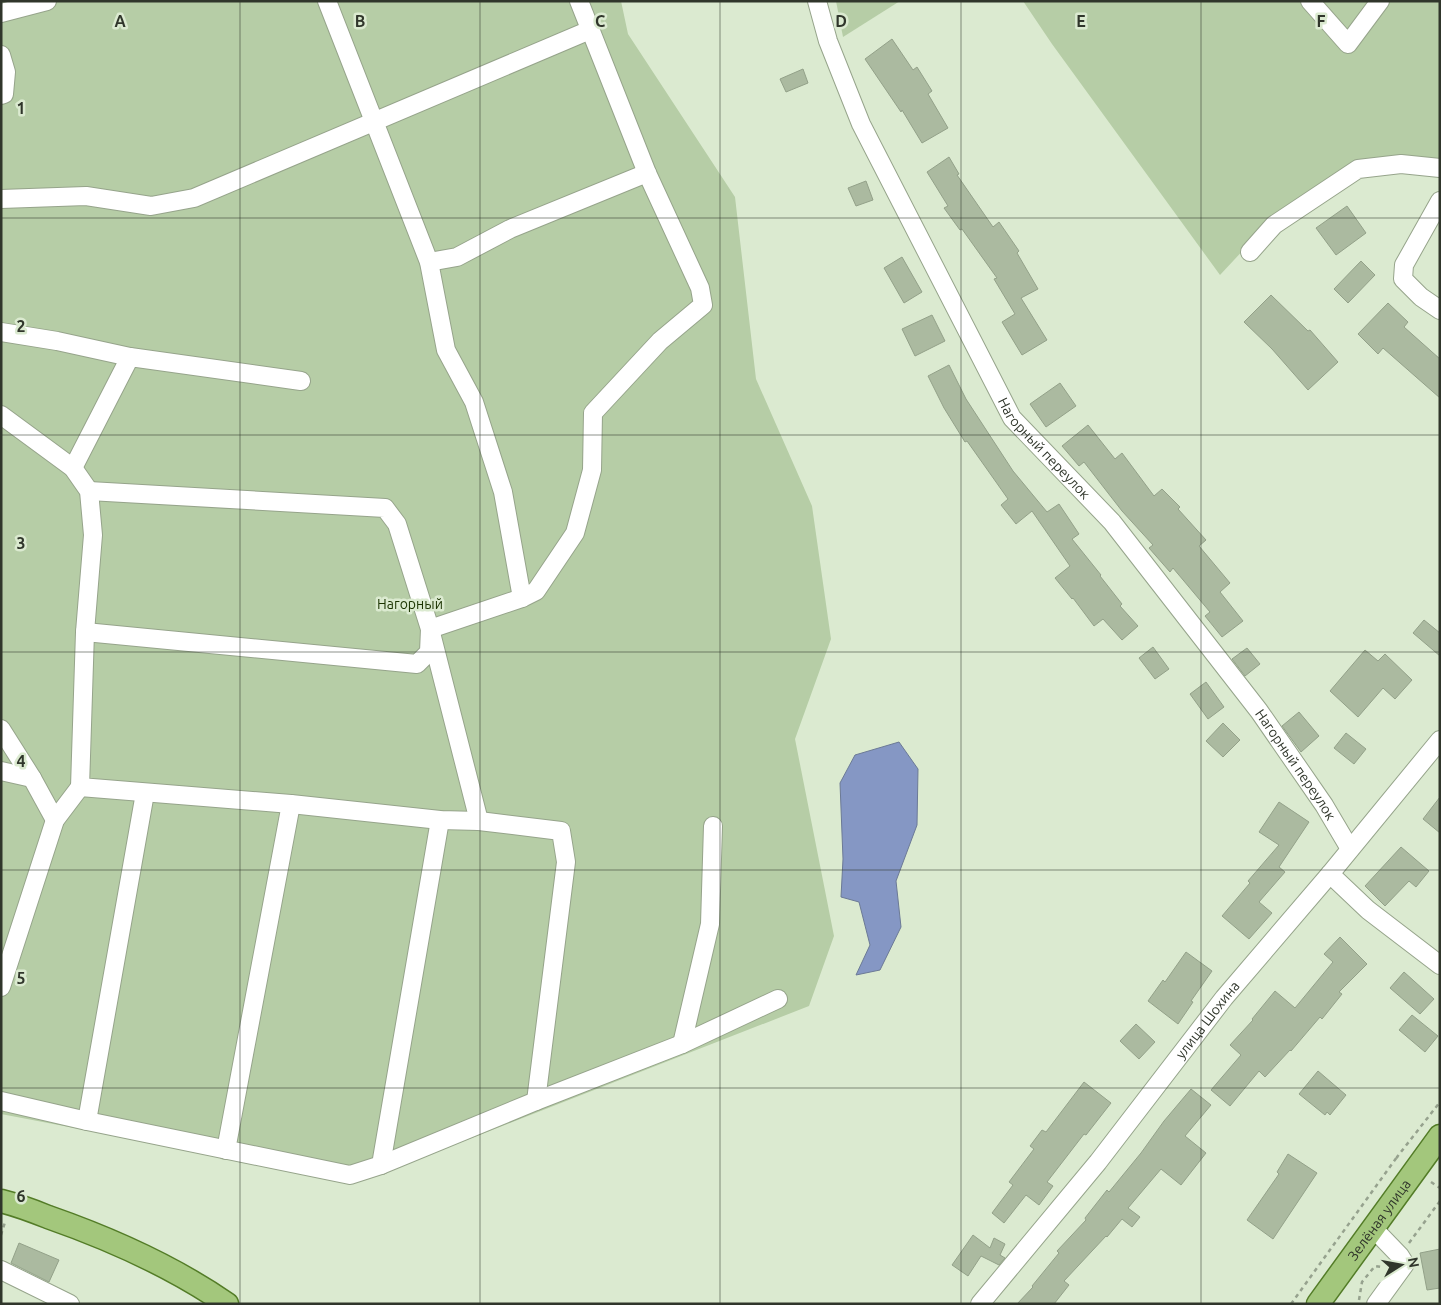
<svg xmlns="http://www.w3.org/2000/svg" width="1441" height="1305" viewBox="0 0 1441 1305" font-family="Ubuntu,sans-serif">
	<rect width="100%" height="100%" fill="#dbead0"/>
	<g fill="#b6cda6">
		<path d="M1 1H621L628 34 735 197 756 379 812 506 831 639 795 739 834 936 809 1006 380 1174 351 1181 1 1114Z"/>
		<path d="M836 1H900L843 37Z"/>
		<path d="M1023 1H1440V161H1353L1276 215 1220 275 1052 44Z"/>
	</g>
	<path fill="#8597c4" stroke="#6c7a96" d="M899 742 918 769 917 825 896 881 901 927 880 970 856 975 870 945 859 902 841 897 843 859 840 783 855 755Z"/>
	<g fill="#abbaa0" stroke="#93a189">
		<path d="M892 39 913 70 917 67 932 91 928 94 948 128 922 143 902 110 901 112 865 59Z"/>
		<path d="M803 69 808 83 786 92 780 79Z"/>
		<path d="M949 157 959 174 957 175 993 227 999 222 1019 251 1017 253 1038 289 1021 298 1047 340 1022 355 1002 322 1015 314 994 279 997 278 962 229 960 230 944 208 948 206 927 172Z"/>
		<path d="M866 181 873 200 856 206 848 188Z"/>
		<path d="M1347 206 1366 233 1336 255 1316 228Z"/>
		<path d="M902 257 922 292 904 303 884 268Z"/>
		<path d="M1361 261 1375 275 1348 303 1334 289Z"/>
		<path d="M1271 295 1308 331 1310 330 1338 362 1308 390 1272 349 1244 322Z"/>
		<path d="M1388 303 1408 322 1404 327 1440 359V398L1383 348 1378 354 1358 334Z"/>
		<path d="M932 315 945 341 915 356 902 329Z"/>
		<path d="M949 365 966 399 1013 471 1047 512 1059 504 1079 534 1072 539 1101 575 1100 576 1122 604 1120 606 1138 626 1122 640 1103 619 1094 626 1073 598 1072 599 1055 578 1070 566 1032 511 1016 524 1001 505 1008 499 967 441 965 442 944 408 928 376Z"/>
		<path d="M1060 383 1076 406 1046 427 1030 404Z"/>
		<path d="M1088 425 1115 459 1122 453 1154 496 1162 489 1180 507 1178 509 1206 540 1199 546 1230 583 1220 592 1243 621 1222 637 1205 616 1210 612 1173 568 1170 572 1149 548 1153 545 1122 511 1084 462 1079 466 1062 446Z"/>
		<path d="M1424 620 1440 633V656L1413 633Z"/>
		<path d="M1153 647 1169 669 1155 679 1139 658Z"/>
		<path d="M1247 648 1260 664 1245 676 1232 659Z"/>
		<path d="M1365 650 1378 661 1385 654 1412 680 1395 699 1383 688 1358 717 1330 691Z"/>
		<path d="M1206 682 1224 707 1208 719 1190 694Z"/>
		<path d="M1299 712 1319 736 1301 752 1282 726Z"/>
		<path d="M1223 723 1240 740 1223 757 1206 741Z"/>
		<path d="M1346 733 1366 749 1354 764 1334 748Z"/>
		<path d="M1440 797V833L1423 819Z"/>
		<path d="M1279 802 1309 822 1279 867 1285 872 1259 902 1272 913 1249 939 1222 916 1250 883 1248 881 1279 845 1259 832Z"/>
		<path d="M1401 847 1429 871 1416 887 1409 881 1385 906 1365 886Z"/>
		<path d="M1340 937 1367 964 1339 992 1342 994 1322 1019 1320 1017 1291 1051 1290 1050 1265 1077 1259 1071 1230 1106 1211 1090 1241 1055 1230 1045 1253 1020 1252 1019 1275 991 1295 1008 1333 962 1324 954Z"/>
		<path d="M1186 952 1212 971 1191 1001 1193 1002 1178 1024 1148 1001 1163 980 1165 982Z"/>
		<path d="M1404 972 1434 999 1420 1014 1390 988Z"/>
		<path d="M1412 1015 1438 1036 1425 1052 1399 1030Z"/>
		<path d="M1136 1024 1155 1042 1139 1059 1120 1041Z"/>
		<path d="M1318 1071 1346 1095 1330 1115 1327 1112 1325 1115 1299 1094Z"/>
		<path d="M1084 1082 1111 1103 1086 1135 1084 1134 1047 1182 1053 1186 1039 1205 1026 1195 1004 1223 992 1213 1013 1185 1009 1182 1034 1149 1030 1146 1042 1130 1046 1132Z"/>
		<path d="M1191 1089 1211 1105 1185 1136 1206 1153 1181 1185 1161 1169 1128 1208 1140 1217 1132 1227 1122 1219 1107 1237 1106 1236 1064 1281 1069 1285 1054 1304H1017L1033 1287 1032 1286 1059 1253 1057 1251 1086 1220 1085 1218 1107 1190 1109 1192 1141 1153 1164 1121Z"/>
		<path d="M1288 1154 1317 1173 1273 1239 1247 1220 1279 1174 1277 1172Z"/>
		<path d="M973 1235 990 1248 994 1238 1005 1244 1000 1255 1005 1258 999 1265 981 1256 968 1276 952 1265Z"/>
		<path d="M19 1243 59 1260 49 1282 11 1263Z"/>
		<path d="M1440 1249V1288L1427 1290 1420 1253Z"/>
	</g>
	<g fill="none" stroke-linecap="round" stroke-linejoin="round">
		<g stroke="#96a48b" stroke-width="20">
			<g id="minor">
				<path d="M327 1 429 262 446 350 474 402 503 492 522 598"/>
				<path id="s1" d="M817 1 828 41 861 124 1012 418 1112 522 1259 711 1324 805 1350 849"/>
				<path d="M1310 1 1348 44 1380 1"/>
				<path d="M1 13 47 1"/>
				<path d="M1 55 6 72 4 94 1 95"/>
				<path d="M1 199 86 196 151 206 194 198 590 30"/>
				<path d="M1440 201 1404 265 1403 279 1421 297 1440 310"/>
				<path d="M1250 252 1274 225 1358 169 1401 164 1440 168"/>
				<path d="M429 262 457 257 510 229 647 173"/>
				<path d="M1 332 57 341 130 357"/>
				<path d="M1 415 73 468 89 491 93 535 85 632 80 787 291 804 440 820 479 821 561 831 566 862 536 1101"/>
				<path d="M73 468 130 357 301 381"/>
				<path d="M89 491 385 508 397 524 430 629 479 821"/>
				<path d="M85 632 417 664 429 652 430 629 522 598 536 591 575 533 592 470 593 413 660 341 703 305 700 288 647 173 579 1"/>
				<path d="M1 729 32 778 55 820"/>
				<path d="M1 771 32 778"/>
				<path d="M1330 874 1368 910 1440 965"/>
				<path d="M1 987 55 820 80 787"/>
				<path d="M682 1044 710 924 713 826"/>
				<path d="M1 1101 87 1121 350 1175 381 1165 536 1101 682 1044 778 999"/>
				<path d="M87 1121 145 793"/>
				<path d="M226 1150 291 804"/>
				<path d="M381 1165 440 820"/>
				<path d="M1373 1228 1400 1256 1405 1264 1376 1304"/>
				<path d="M1 1270 70 1304"/>
				<path id="s2" d="M980 1304 1098 1162 1224 998 1330 874 1440 740"/>
			</g>
		</g>
		<g stroke="#537c27" stroke-width="25">
			<g id="major">
				<path d="M1 1201C17 1205 33 1211 48 1217 111 1239 172 1266 227 1304"/>
				<path id="s3" d="M1318 1304 1440 1136"/>
			</g>
		</g>
		<g stroke="#96a28e" stroke-width="2.5" stroke-dasharray="4 4" stroke-linecap="butt">
			<path d="M1398 1158 1397 1157 1440 1102"/>
			<path d="M1431 1182 1440 1188"/>
			<path d="M1 1235 5 1222"/>
			<path d="M1409 1243 1440 1201"/>
			<path d="M1359 1300 1362 1282 1375 1266 1383 1267"/>
			<path d="M1291 1304 1397 1157"/>
		</g>
		<use href="#minor" stroke="#fff" stroke-width="18"/>
		<use href="#major" stroke="#a3c77c" stroke-width="22"/>
	</g>
	<path fill="none" stroke="#30362b" stroke-width="1" stroke-opacity="0.55" d="M240 1V1304M480 1V1304M720 1V1304M961 1V1304M1201 1V1304M1 218H1440M1 435H1440M1 652H1440M1 870H1440M1 1088H1440"/>
	<g text-anchor="middle" stroke-width="5" stroke-linejoin="round" paint-order="stroke">
		<g font-size="14" fill="#30362b" stroke="#dbead0">
			<text dy="5" stroke="none"><textPath href="#s1" startOffset="505">Нагорный переулок</textPath></text>
			<text dy="5" stroke="none"><textPath href="#s1" startOffset="910">Нагорный переулок</textPath></text>
			<text dy="5" stroke="none"><textPath href="#s2" startOffset="364">улица Шохина</textPath></text>
			<text dy="5" stroke="none"><textPath href="#s3" startOffset="104">Зелёная улица</textPath></text>
		</g>
		<g font-size="14" fill="#1b3400" stroke="#dbead0">
			<text x="410" y="609">Нагорный</text>
		</g>
	</g>
	<g font-size="16" text-anchor="middle" font-weight="bold" fill="#30362b" stroke="#dbead0" stroke-width="5" stroke-linejoin="round" paint-order="stroke">
		<text x="120" y="27">A</text>
		<text x="360" y="27">B</text>
		<text x="600" y="27">C</text>
		<text x="841" y="27">D</text>
		<text x="1081" y="27">E</text>
		<text x="1321" y="27">F</text>
		<text x="21" y="114">1</text>
		<text x="21" y="332">2</text>
		<text x="21" y="549">3</text>
		<text x="21" y="767">4</text>
		<text x="21" y="984">5</text>
		<text x="21" y="1202">6</text>
	</g>
	<rect width="1441" height="1305" fill="none" stroke="#30362b" stroke-width="5"/>
	<g transform="translate(1401 1265) rotate(79)" stroke="#dbead0" stroke-width="4" paint-order="stroke">
	<path d="M0-4L9 19L0 12L-9 19Z" fill="#30362b"/>
	<text y="-8" font-size="14" font-weight="bold" text-anchor="middle" fill="#30362b">N</text>
	</g>
</svg>
